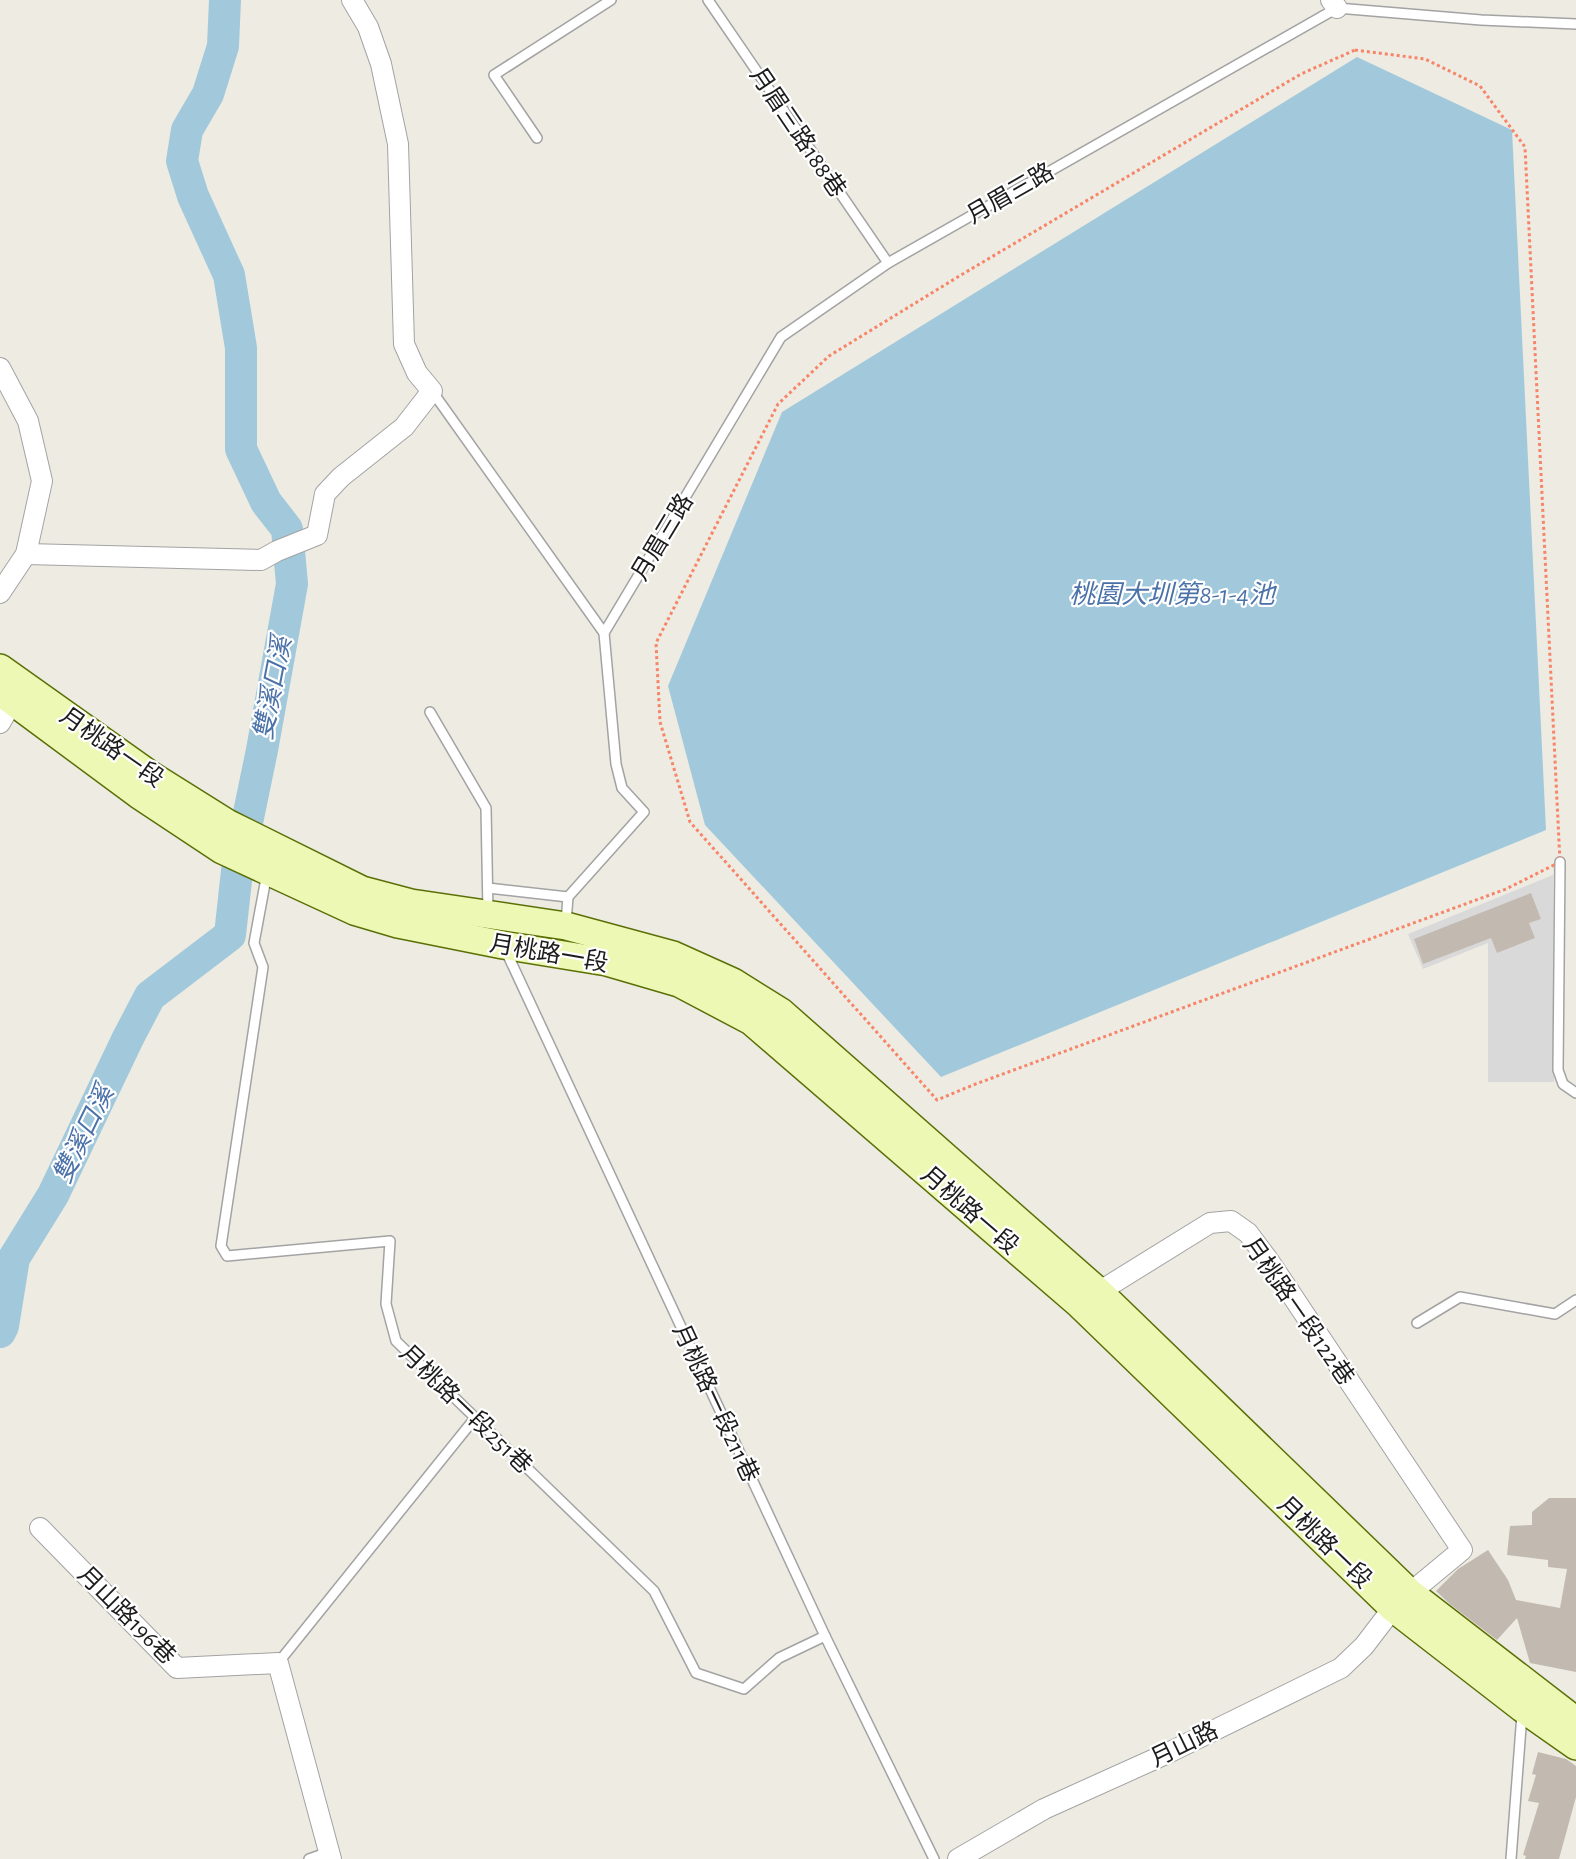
<svg xmlns="http://www.w3.org/2000/svg" width="1576" height="1859" viewBox="0 0 1576 1859" font-family="'Alegreya Sans','Noto Sans TC',sans-serif">
	<rect width="100%" height="100%" fill="#edebe2"/>
	<path fill="#dad9d9" d="M1553 875 1554 1082H1488V943L1423 969 1408 934Z"/>
	<path fill="#a2c9db" d="M1357 57 1512 130 1546 830 941 1077 705 825 668 686 782 412Z"/>
	<g fill="none" stroke-linecap="round" stroke-linejoin="round">
		<path stroke="#a2c9db" stroke-width="32" d="M0 1332 3 1326 14 1258 53 1195 128 1038 150 996 230 935 237 871 262 750 292 584 287 529 266 502 241 449V348L229 275 193 196 182 161 187 130 208 94 223 46 225 0"/>
	</g>
	<g fill="#c2bab1">
		<path d="M1531 893 1541 919 1529 923 1535 938 1497 953 1491 938 1423 964 1414 939Z"/>
		<path d="M1549 1498H1576V1672L1530 1663 1517 1618 1497 1640 1451 1605 1436 1591 1458 1569 1488 1550 1508 1580 1516 1600 1560 1608 1567 1569 1548 1567V1560L1507 1555 1510 1526 1532 1525V1512Z"/>
		<path d="M1538 1752 1566 1759 1576 1766V1797L1559 1859H1525L1526 1856 1523 1855 1539 1803 1528 1801 1536 1775 1532 1774Z"/>
	</g>
	<g fill="none" stroke-linecap="round" stroke-linejoin="round">
		<g stroke="#a3a3a3" stroke-width="12">
			<g id="lane">
				<path d="M708 0 888 263"/>
				<path d="M537 138 494 75 611 0"/>
				<path d="M432 391 604 633 781 337 888 263 1337 8 1481 20 1576 24"/>
				<path d="M430 712 486 808 488 912"/>
				<path d="M1560 862 1558 1070 1563 1084 1576 1093"/>
				<path d="M267 873 254 943 263 967 221 1246 227 1256 390 1241 386 1304 396 1341 654 1591 696 1673 744 1689 779 1658 825 1636"/>
				<path d="M488 888 568 897"/>
				<path d="M566 922 568 897 644 812 622 788 616 764 604 633"/>
				<path d="M505 949 825 1636 934 1859"/>
				<path d="M1417 1323 1460 1297 1555 1314 1576 1300"/>
				<path d="M278 1663 475 1418"/>
				<path d="M309 1859 329 1852"/>
				<path d="M1511 1859 1522 1714"/>
			</g>
		</g>
		<g stroke="#a3a3a3" stroke-width="22">
			<g id="street">
				<path d="M1331 0 1337 8"/>
				<path d="M0 368 28 421 42 481 26 554 0 593"/>
				<path d="M26 554 261 560 277 551 317 535 325 494 341 477 404 427 432 391 417 373 404 344 398 144 381 64 368 27 352 0"/>
				<path d="M0 723 18 692"/>
				<path d="M1089 1298 1210 1223 1231 1221 1248 1233 1269 1261 1462 1550 1410 1593"/>
				<path d="M40 1528 177 1668 278 1663 331 1859"/>
				<path d="M958 1859 1044 1809 1168 1753 1341 1668 1364 1646 1393 1608"/>
			</g>
		</g>
		<g stroke="#5a7006" stroke-width="30">
			<g id="secondary">
				<path d="M0 668 152 776 227 823 362 890 411 903 566 926 673 955 733 982 781 1012 1099 1292 1410 1593 1576 1721"/>
				<path d="M0 692 139 795 222 850 354 911 398 924 503 945 607 962 679 983 751 1021 1079 1304 1393 1608 1522 1708 1576 1746"/>
			</g>
		</g>
		<path stroke="#f78569" stroke-width="3" stroke-dasharray="3 3" stroke-linecap="butt" d="M1355 50 1425 59 1480 86 1525 147 1560 862 1506 889 973 1085 937 1100 690 822 660 722 656 643 778 404 829 356 961 275 1301 74Z"/>
		<use href="#lane" stroke="#fff" stroke-width="9"/>
		<use href="#street" stroke="#fff" stroke-width="20"/>
		<use href="#secondary" stroke="#eef8b5" stroke-width="27"/>
	</g>
	<g text-anchor="middle" stroke-width="4.5" stroke-linejoin="round" paint-order="stroke">
		<g font-size="24" fill="#1c1c1c" stroke="#fff">
			<text transform="translate(798 132) rotate(56)" y="8">月眉三路188巷</text>
			<text transform="translate(1010 193) rotate(-30)" y="8">月眉三路</text>
			<text transform="translate(662 537) rotate(-59)" y="8">月眉三路</text>
			<text transform="translate(112 747) rotate(35)" y="8">月桃路一段</text>
			<text transform="translate(549 953) rotate(10)" y="8">月桃路一段</text>
			<text transform="translate(970 1210) rotate(41)" y="8">月桃路一段</text>
			<text transform="translate(1299 1311) rotate(55)" y="8">月桃路一段122巷</text>
			<text transform="translate(716 1403) rotate(65)" y="8">月桃路一段211巷</text>
			<text transform="translate(466 1409) rotate(44)" y="8">月桃路一段251巷</text>
			<text transform="translate(1325 1542) rotate(44)" y="8">月桃路一段</text>
			<text transform="translate(127 1615) rotate(45)" y="8">月山路196巷</text>
			<text transform="translate(1184 1744) rotate(-26)" y="8">月山路</text>
		</g>
		<g font-size="26" font-style="italic" fill="#4b71a9" stroke="#fff">
			<text x="1172" y="603">桃園大圳第8-1-4池</text>
			<text transform="translate(272 688) rotate(-79)" y="9">雙溪口溪</text>
			<text transform="translate(83 1134) rotate(-64)" y="9">雙溪口溪</text>
		</g>
	</g>
</svg>
